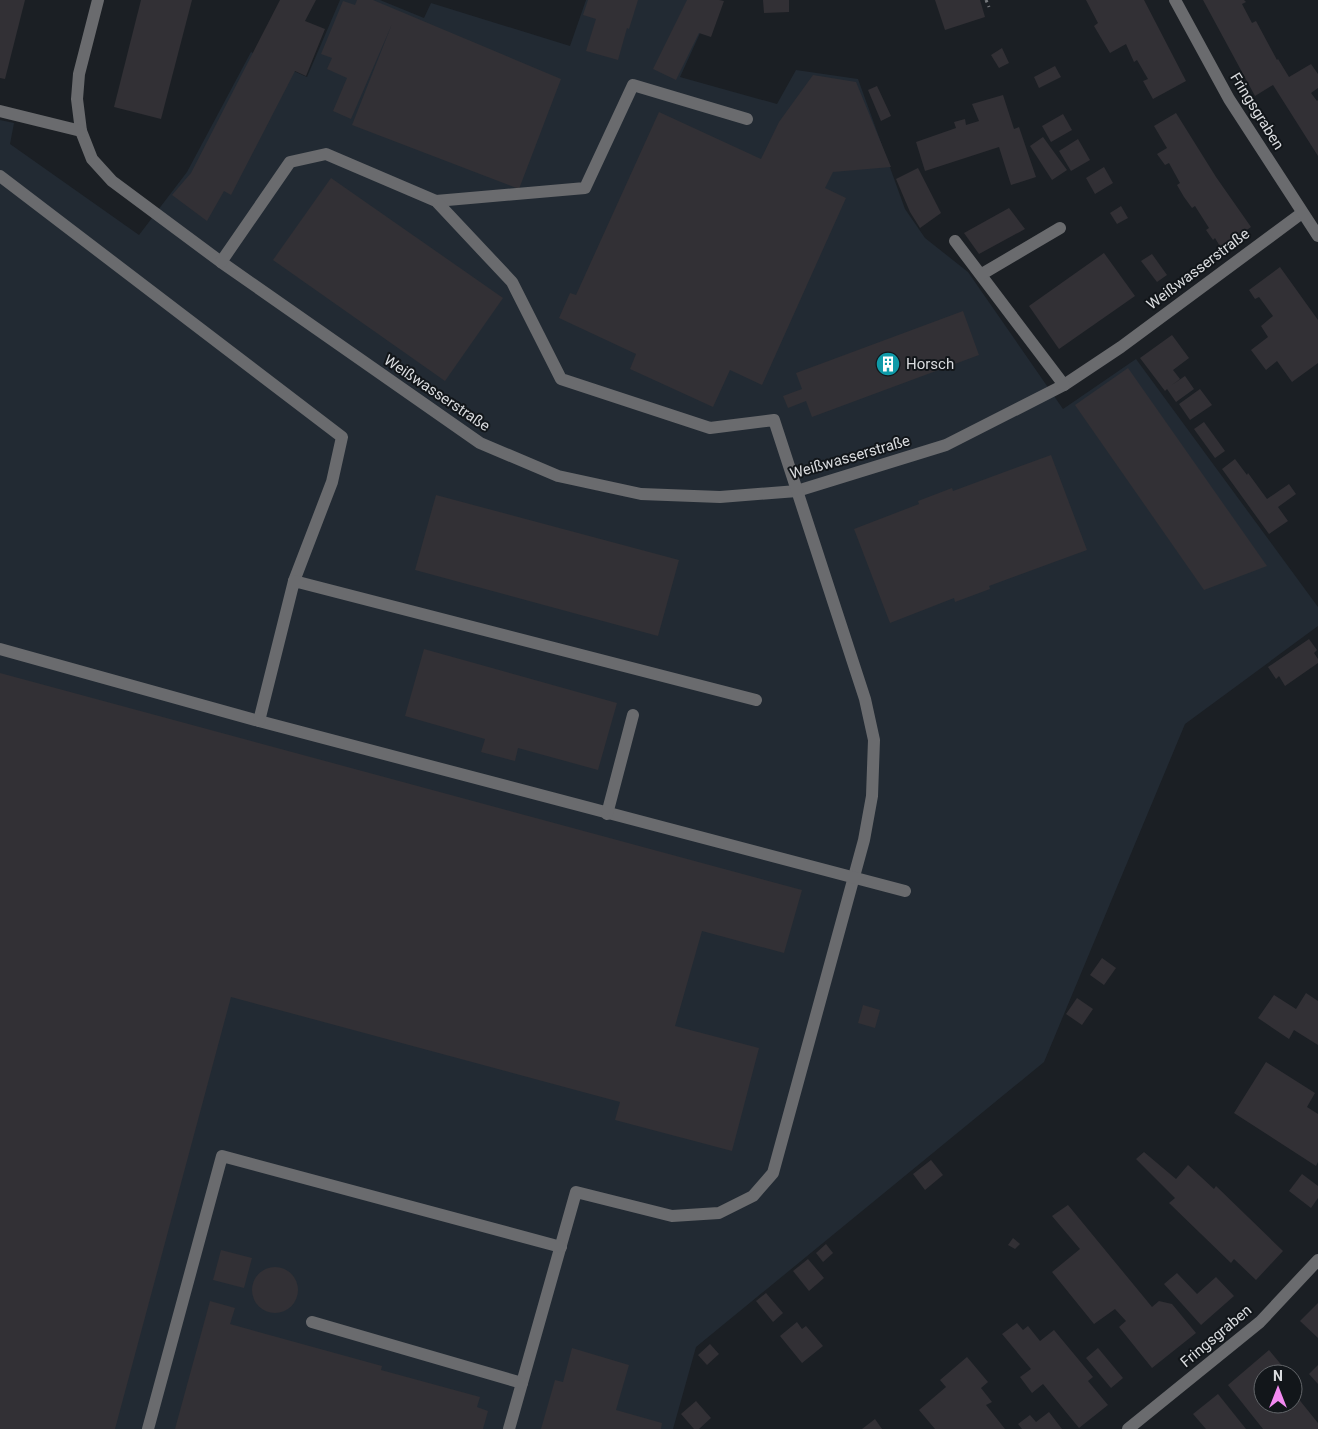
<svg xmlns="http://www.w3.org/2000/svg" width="1318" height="1429" viewBox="0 0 1318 1429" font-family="Roboto,sans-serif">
	<rect width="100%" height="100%" fill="#1b1f24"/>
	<path fill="#222a33" d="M340 0H380L424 18 431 3 570 46 586 0H703L711 9 680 77 777 104 796 70 858 79 905 209 925 238 968 272 1063 409 1136 359 1318 607V626L1185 724 1044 1062 696 1347 673 1429H0V120L14 123 10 144 139 235 187 172 251 52 307 77Z"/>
	<g fill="#323035">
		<path d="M0 0H25L5 79 0 78Z"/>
		<path d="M141 0H192L161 119 114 107Z"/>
		<path d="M280 0H316L305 21 325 29 306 76 295 71 231 195 224 191 207 221 172 195 191 173Z"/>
		<path d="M357 0H373L561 79 519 189 352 125 392 24 351 119 333 111 347 78 327 69 332 58 321 54 343 1 355 5Z"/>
		<path d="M588 0H638L629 29 627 28 618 60 586 51 596 19 583 15Z"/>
		<path d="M687 0H719L724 1 711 37 699 33 676 80 653 69Z"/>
		<path d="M763 0H789V12L764 13Z"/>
		<path d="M935 0H980L985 17 945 30Z"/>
		<path d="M1086 0H1144L1186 81 1153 99 1143 81 1148 79 1137 60 1134 62 1126 44 1110 53 1094 26 1098 23Z"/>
		<path d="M1203 0H1244L1246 2 1242 4 1252 23 1256 21 1277 60 1278 59 1289 77 1311 64 1318 74V88L1311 93 1317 101 1318 100V156L1273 85 1255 96Z"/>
		<path d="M1002 48 1009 63 999 68 991 55Z"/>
		<path d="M1055 66 1061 77 1039 88 1034 77Z"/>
		<path d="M813 75 856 82 891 167 833 172 825 188 846 198 762 385 730 370 713 407 630 369 636 354 559 318 570 293 576 295 659 112 761 159 779 122Z"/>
		<path d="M877 86 891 116 881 121 868 90Z"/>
		<path d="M1003 95 1014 129 1019 127 1036 177 1011 185 999 147 925 171 916 142 956 128 954 122 965 119 966 125 979 121 972 104Z"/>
		<path d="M1176 113 1216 177 1251 227 1221 248 1215 238 1213 240 1206 230 1209 228 1195 206 1192 208 1184 197 1177 185 1180 183 1169 163 1165 165 1157 154 1167 148 1154 126Z"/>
		<path d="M1063 114 1072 130 1051 142 1042 126Z"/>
		<path d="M1043 137 1067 170 1052 180 1030 146Z"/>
		<path d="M1078 139 1090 160 1071 171 1059 151Z"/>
		<path d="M1104 167 1113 183 1095 194 1086 178Z"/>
		<path d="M918 168 941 213 920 228 910 212 896 179Z"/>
		<path d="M331 178 503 298 445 381 273 260Z"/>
		<path d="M1121 206 1128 218 1117 224 1110 213Z"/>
		<path d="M1009 208 1025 229 979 254 964 233Z"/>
		<path d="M1104 253 1135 296 1059 349 1029 306Z"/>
		<path d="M1152 254 1167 275 1157 282 1141 261Z"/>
		<path d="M1280 267 1318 320V363L1292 382 1277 361 1266 370 1251 350 1268 337 1261 326 1273 316 1259 297 1255 299 1249 290Z"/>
		<path d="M963 311 979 355 812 417 806 401 788 408 783 396 802 389 796 373Z"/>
		<path d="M1172 335 1189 358 1173 370 1180 379 1172 385 1185 376 1194 389 1176 402 1167 389 1165 391 1140 358Z"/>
		<path d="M1128 368 1267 566 1204 590 1075 405Z"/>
		<path d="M1200 389 1212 405 1190 420 1179 404Z"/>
		<path d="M1204 422 1225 451 1215 458 1194 429Z"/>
		<path d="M1051 455 1087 550 989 586 990 589 955 602 954 598 890 623 854 529 919 504 918 501 952 488 953 491Z"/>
		<path d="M1235 459 1247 475 1248 473 1267 499 1289 484 1296 494 1278 507 1288 521 1269 534 1222 469Z"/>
		<path d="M436 495 679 560 658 636 415 570Z"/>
		<path d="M1309 639 1317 650 1314 653 1318 659V663L1285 686 1279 676 1276 679 1268 667Z"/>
		<path d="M424 649 617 703 598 770 518 748 515 761 481 752 485 739 405 716Z"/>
		<path d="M0 673 802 890 784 953 702 931 675 1026 759 1048 732 1151 615 1120 620 1102 231 997 115 1429H0Z"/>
		<path d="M1102 958 1116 968 1104 985 1090 975Z"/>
		<path d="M1306 993 1318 1001V1045L1294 1030 1289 1039 1258 1018 1274 995 1296 1009Z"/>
		<path d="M1077 998 1093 1009 1082 1025 1066 1014Z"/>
		<path d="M863 1005 880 1010 875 1028 858 1023Z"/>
		<path d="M1266 1062 1315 1093 1307 1107 1318 1114V1162L1316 1166 1234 1113Z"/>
		<path d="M1144 1152 1176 1179 1188 1165 1214 1189 1216 1186 1283 1251 1256 1280 1234 1259 1231 1263 1169 1203 1175 1198 1136 1159Z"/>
		<path d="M931 1160 943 1175 925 1190 913 1174Z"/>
		<path d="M1302 1174 1318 1186V1198L1311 1208 1289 1191Z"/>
		<path d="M1068 1205 1152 1307 1159 1301 1172 1304 1196 1333 1152 1368 1119 1327 1126 1321 1115 1309 1094 1324 1052 1272 1080 1249 1052 1216Z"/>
		<path d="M1013 1238 1020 1244 1015 1249 1008 1245Z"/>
		<path d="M826 1244 833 1253 823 1262 816 1253Z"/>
		<path d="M221 1250 252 1258 244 1288 213 1280Z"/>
		<path d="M808 1259 824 1278 809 1291 793 1271Z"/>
		<circle cx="275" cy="1290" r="23"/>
		<path d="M1177 1273 1197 1294 1216 1277 1234 1296 1201 1325 1164 1284Z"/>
		<path d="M766 1293 783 1313 773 1322 756 1301Z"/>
		<path d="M210 1301 235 1308 230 1324 382 1366 381 1370 480 1397 477 1407 488 1411 483 1429H175Z"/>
		<path d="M1318 1303V1338L1300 1321Z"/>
		<path d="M797 1322 802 1329 806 1326 823 1346 802 1363 780 1336Z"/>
		<path d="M1017 1323 1023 1330 1028 1326 1040 1341 1054 1330 1093 1377 1088 1381 1108 1405 1079 1428 1043 1384 1032 1393 1020 1377 1031 1369 1002 1334Z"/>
		<path d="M710 1344 719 1354 707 1365 698 1355Z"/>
		<path d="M572 1348 629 1365 616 1410 662 1423 661 1429H541L555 1380 563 1382Z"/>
		<path d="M1098 1348 1123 1378 1111 1388 1086 1358Z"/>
		<path d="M1269 1350 1289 1374H1263V1404H1293V1392L1318 1423V1429H1263L1228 1385Z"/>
		<path d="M967 1357 988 1382 981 1388 992 1402 986 1405 1005 1429H935L919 1410 946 1387 940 1380Z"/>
		<path d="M1318 1365V1384L1309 1374Z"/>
		<path d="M1218 1394 1246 1429H1206L1193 1414Z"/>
		<path d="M696 1401 711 1418 699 1429H694L681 1414Z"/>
		<path d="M1049 1412 1062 1429H1022L1018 1424 1030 1415 1036 1422Z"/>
		<path d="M875 1419 882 1429H862Z"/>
	</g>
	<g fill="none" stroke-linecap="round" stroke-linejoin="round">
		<path stroke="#777a7e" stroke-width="3" stroke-dasharray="2.5 4" stroke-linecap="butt" d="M986 0 989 7"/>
		<g stroke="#6a6b6e" stroke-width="12">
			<path d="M98 0 79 74 77 99 81 131 92 159 112 181 221 262 480 443 558 476 641 494 720 497 797 491 946 445 1064 385 1121 347 1302 213"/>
			<path d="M1175 0 1229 99 1318 236"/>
			<path d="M0 111 81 131"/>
			<path d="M0 176 342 437 332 482 294 581"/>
			<path d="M436 201 585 188 633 85 747 119"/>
			<path d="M955 241 1064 385"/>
			<path d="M221 262 290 162 326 154 436 201 512 282 561 379 710 428 774 420 865 699 874 740 872 796 864 840 773 1173 753 1196 719 1213 672 1216 576 1192 509 1429"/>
			<path d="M982 274 1060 228"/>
			<path d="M0 649 259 721 905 891"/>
			<path d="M259 721 294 581 756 700"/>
			<path d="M607 814 633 715"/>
			<path d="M312 1322 522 1383"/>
			<path d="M148 1429 222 1156 561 1247"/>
			<path d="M1128 1429 1260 1322 1318 1260"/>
		</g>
	</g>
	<defs>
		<g id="building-disc" transform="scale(1.25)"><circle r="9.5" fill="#0f9aa8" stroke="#12161a"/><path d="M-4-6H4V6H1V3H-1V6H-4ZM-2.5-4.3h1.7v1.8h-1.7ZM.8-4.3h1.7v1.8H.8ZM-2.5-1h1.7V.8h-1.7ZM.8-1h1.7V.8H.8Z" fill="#fff"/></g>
	</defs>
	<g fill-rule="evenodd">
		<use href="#building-disc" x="888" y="364"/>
	</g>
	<g text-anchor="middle" stroke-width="4" stroke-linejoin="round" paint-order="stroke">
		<g font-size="15" fill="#dadcdf" stroke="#12161a">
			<text transform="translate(1257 111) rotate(58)" y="5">Fringsgraben</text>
			<text transform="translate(1198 269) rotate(-37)" y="5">Weißwasserstraße</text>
			<text transform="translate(437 393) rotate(34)" y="5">Weißwasserstraße</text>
			<text transform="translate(850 457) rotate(-16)" y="5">Weißwasserstraße</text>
			<text transform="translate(1216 1336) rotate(-40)" y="5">Fringsgraben</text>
		</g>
		<g font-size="15" fill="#dadcdf" stroke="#12161a" text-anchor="start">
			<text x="906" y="369">Horsch</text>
		</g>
	</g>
	<g transform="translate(1278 1389)"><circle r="24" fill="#12161a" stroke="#626569"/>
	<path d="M0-4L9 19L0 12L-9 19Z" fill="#f38af1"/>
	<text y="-8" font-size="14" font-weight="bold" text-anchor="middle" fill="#dadcdf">N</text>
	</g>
</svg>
